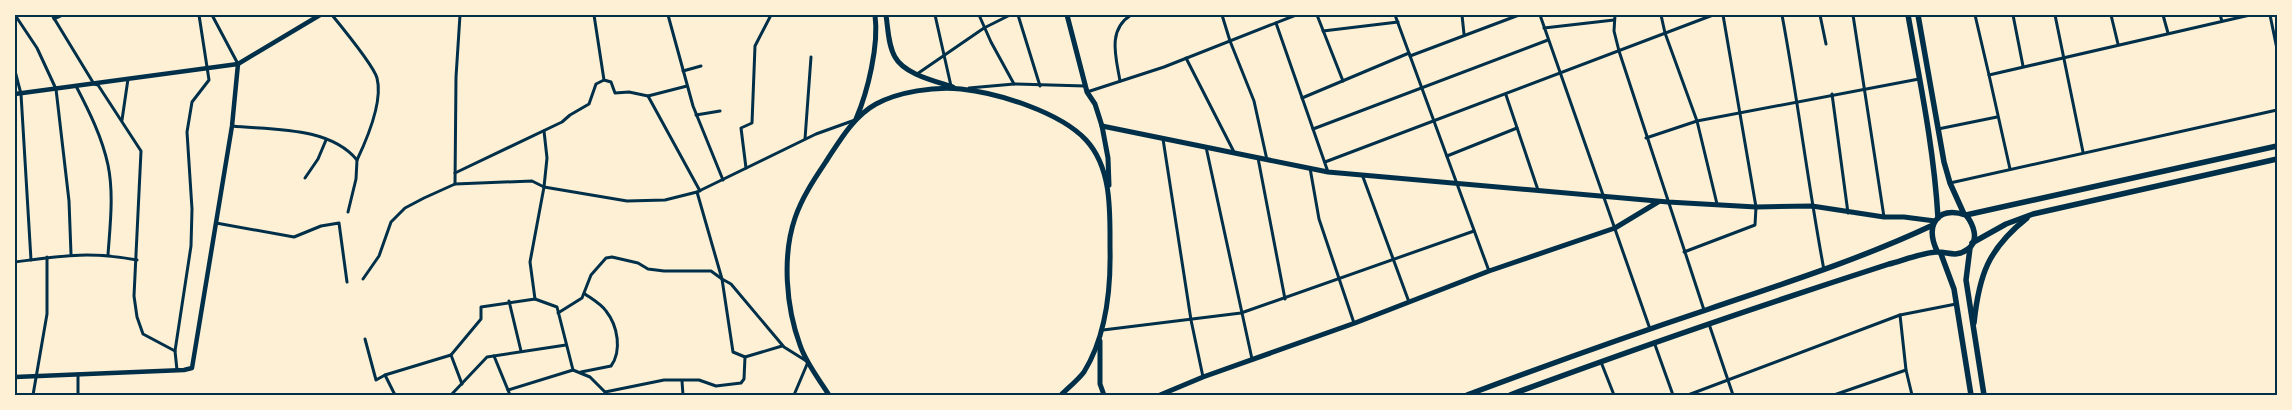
<svg xmlns="http://www.w3.org/2000/svg" width="2292" height="410" viewBox="0 0 2292 410" font-family="'Sofia Sans Condensed',sans-serif">
	<rect width="100%" height="100%" fill="#fdf0d5"/>
	<g fill="none" stroke-linecap="round" stroke-linejoin="round">
		<g stroke="#003049" stroke-width="3">
			<path d="M15 15 37 48 56 89 69 201 71 254"/>
			<path d="M52 15 94 84 98 85 141 151 134 296 137 317 143 334 175 351"/>
			<path d="M212 15 238 64"/>
			<path d="M332 15C341 26 374 67 377 78 383 101 367 139 357 160"/>
			<path d="M594 15 604 80 611 82 615 93 629 92 648 96 700 191"/>
			<path d="M668 15 693 106 723 180"/>
			<path d="M935 15 951 86"/>
			<path d="M979 15 991 42 1014 84"/>
			<path d="M1018 15 1040 86"/>
			<path d="M1222 15 1230 41 1254 101 1267 160"/>
			<path d="M1317 15 1343 81"/>
			<path d="M1395 15 1489 271"/>
			<path d="M1462 15 1464 34"/>
			<path d="M1540 15 1650 329"/>
			<path d="M1615 15 1614 31 1619 51 1704 310"/>
			<path d="M1661 15 1665 33 1697 121 1717 204"/>
			<path d="M1782 15C1798 100 1808 185 1824 270"/>
			<path d="M1820 15 1826 44"/>
			<path d="M1853 15 1884 217"/>
			<path d="M1975 15 1989 75"/>
			<path d="M2013 15 2023 66"/>
			<path d="M2055 15 2083 152"/>
			<path d="M2111 15 2118 44"/>
			<path d="M2163 15 2168 33"/>
			<path d="M2220 15 2222 21"/>
			<path d="M2270 15 2277 49"/>
			<path d="M54 19 63 15"/>
			<path d="M1276 23 1328 172"/>
			<path d="M1544 28 1614 20"/>
			<path d="M1323 31 1398 22"/>
			<path d="M1410 56 1519 15"/>
			<path d="M1186 58 1234 152"/>
			<path d="M15 71 21 94 31 260"/>
			<path d="M683 71 701 66"/>
			<path d="M917 74 984 28 1010 15"/>
			<path d="M1120 81C1116 57 1107 30 1131 15"/>
			<path d="M76 86C89 111 102 137 108 165 114 194 110 226 108 255"/>
			<path d="M969 88 1014 84 1085 86"/>
			<path d="M1087 92 1164 67 1296 15"/>
			<path d="M1832 94 1848 213"/>
			<path d="M1506 95 1538 190"/>
			<path d="M648 96 687 86"/>
			<path d="M1302 98 1409 53"/>
			<path d="M696 115 720 111"/>
			<path d="M122 120 128 79"/>
			<path d="M232 126C271 130 329 126 357 160L356 179 348 212"/>
			<path d="M1313 129 1548 40"/>
			<path d="M1938 129 1997 117"/>
			<path d="M1646 138 1697 121 1919 79"/>
			<path d="M805 139 811 57"/>
			<path d="M1163 139 1191 320 1203 377"/>
			<path d="M1206 147 1252 359"/>
			<path d="M1447 156 1517 128"/>
			<path d="M1258 158 1285 299"/>
			<path d="M1325 162 1713 15"/>
			<path d="M746 168 741 128 752 123 755 46 771 15"/>
			<path d="M1310 168 1319 219 1354 323"/>
			<path d="M2010 169 1989 75 2250 15"/>
			<path d="M455 173 562 122 570 115 589 104 596 84 604 80"/>
			<path d="M1363 177 1409 302"/>
			<path d="M305 178 318 159 326 140"/>
			<path d="M1950 183 2277 110"/>
			<path d="M455 184 456 77 460 15"/>
			<path d="M216 223 294 237 321 226 339 223 347 282"/>
			<path d="M1684 252 1755 225 1756 207 1723 15"/>
			<path d="M15 262C61 256 89 251 137 260"/>
			<path d="M363 279 379 256 391 222 405 208 424 198 455 184 532 181 544 187 627 201 665 200 697 192"/>
			<path d="M535 299 530 262 544 187 547 158 544 131"/>
			<path d="M509 301 521 351"/>
			<path d="M558 313 582 298 591 275 606 258 612 257 638 263 648 269 664 271H711L722 279 733 352 745 357 744 379 741 383 716 386 699 380H664L605 392 606 395"/>
			<path d="M1900 315 1956 304"/>
			<path d="M1709 324 1733 395"/>
			<path d="M1103 330 1241 313 1474 231"/>
			<path d="M365 339 376 380 385 375"/>
			<path d="M1654 342 1673 395"/>
			<path d="M451 355 481 319V307L535 299 557 307 573 370 508 390"/>
			<path d="M494 356 510 395"/>
			<path d="M745 357 782 346"/>
			<path d="M1601 362 1614 395"/>
			<path d="M177 370 175 351 191 246 192 209 187 132 192 102 209 80 199 15"/>
			<path d="M573 370 590 377 605 392"/>
			<path d="M581 372 611 366C622 351 618 326 606 311 601 304 592 299 585 294"/>
			<path d="M78 374V395"/>
			<path d="M682 381 683 395"/>
			<path d="M33 395 47 314V257"/>
			<path d="M395 395 385 375 451 355 462 384"/>
			<path d="M451 395 487 357 566 345"/>
			<path d="M794 395 808 362 784 347 731 284 722 279 697 192 816 134 855 120"/>
			<path d="M1688 395 1900 315 1906 370 1912 395"/>
			<path d="M1834 395 1906 370"/>
		</g>
		<g stroke="#003049" stroke-width="4.5">
			<path d="M15 94 238 64 320 15"/>
			<path d="M15 377 184 370 192 368 232 126 238 64"/>
		</g>
		<g stroke="#003049" stroke-width="5">
			<path d="M886 15C888 28 888 45 895 57 904 74 935 81 953 87"/>
			<path d="M1067 15 1087 92 1095 104 1102 126 1108 158 1109 185"/>
			<path d="M856 119C868 91 879 45 875 15"/>
			<path d="M1102 126 1328 172 1668 202 1756 207 1812 206 1884 217H1904L1935 221"/>
			<path d="M1100 341V384L1104 395"/>
			<path d="M829 395C819 379 806 363 800 345 786 307 782 256 795 218 802 197 815 178 827 160 840 140 854 116 876 104 898 92 935 86 961 89 998 93 1060 112 1086 140 1112 168 1110 212 1110 247 1111 289 1107 335 1084 372 1078 380 1068 388 1061 395"/>
			<path d="M1160 395 1203 377 1355 323 1489 271 1615 228 1658 202"/>
		</g>
		<g stroke="#003049" stroke-width="5.5">
			<path d="M1908 15C1920 82 1934 149 1938 218"/>
			<path d="M1918 15 1944 162 1950 183 1964 214"/>
			<path d="M1966 215 2277 146"/>
			<path d="M1972 243 2006 224 2033 214 2277 159"/>
			<path d="M1970 248 1966 280 1984 395"/>
			<path d="M1941 254 1954 289 1971 395"/>
			<path d="M1974 323C1979 275 1988 249 2027 218"/>
			<path d="M1467 395C1547 365 1628 336 1709 309 1785 283 1861 259 1933 225"/>
			<path d="M1510 395C1636 348 1762 305 1889 264 1901 261 1925 252 1937 252 1949 252 1956 258 1968 249 1980 240 1973 224 1966 215 1937 206 1925 225 1937 251"/>
		</g>
	</g>
	<rect width="2292" height="410" fill="none" stroke="#fdf0d5" stroke-width="32"/>
	<rect x="16" y="16" width="2260" height="378" fill="none" stroke="#003049" stroke-width="2"/>
</svg>
